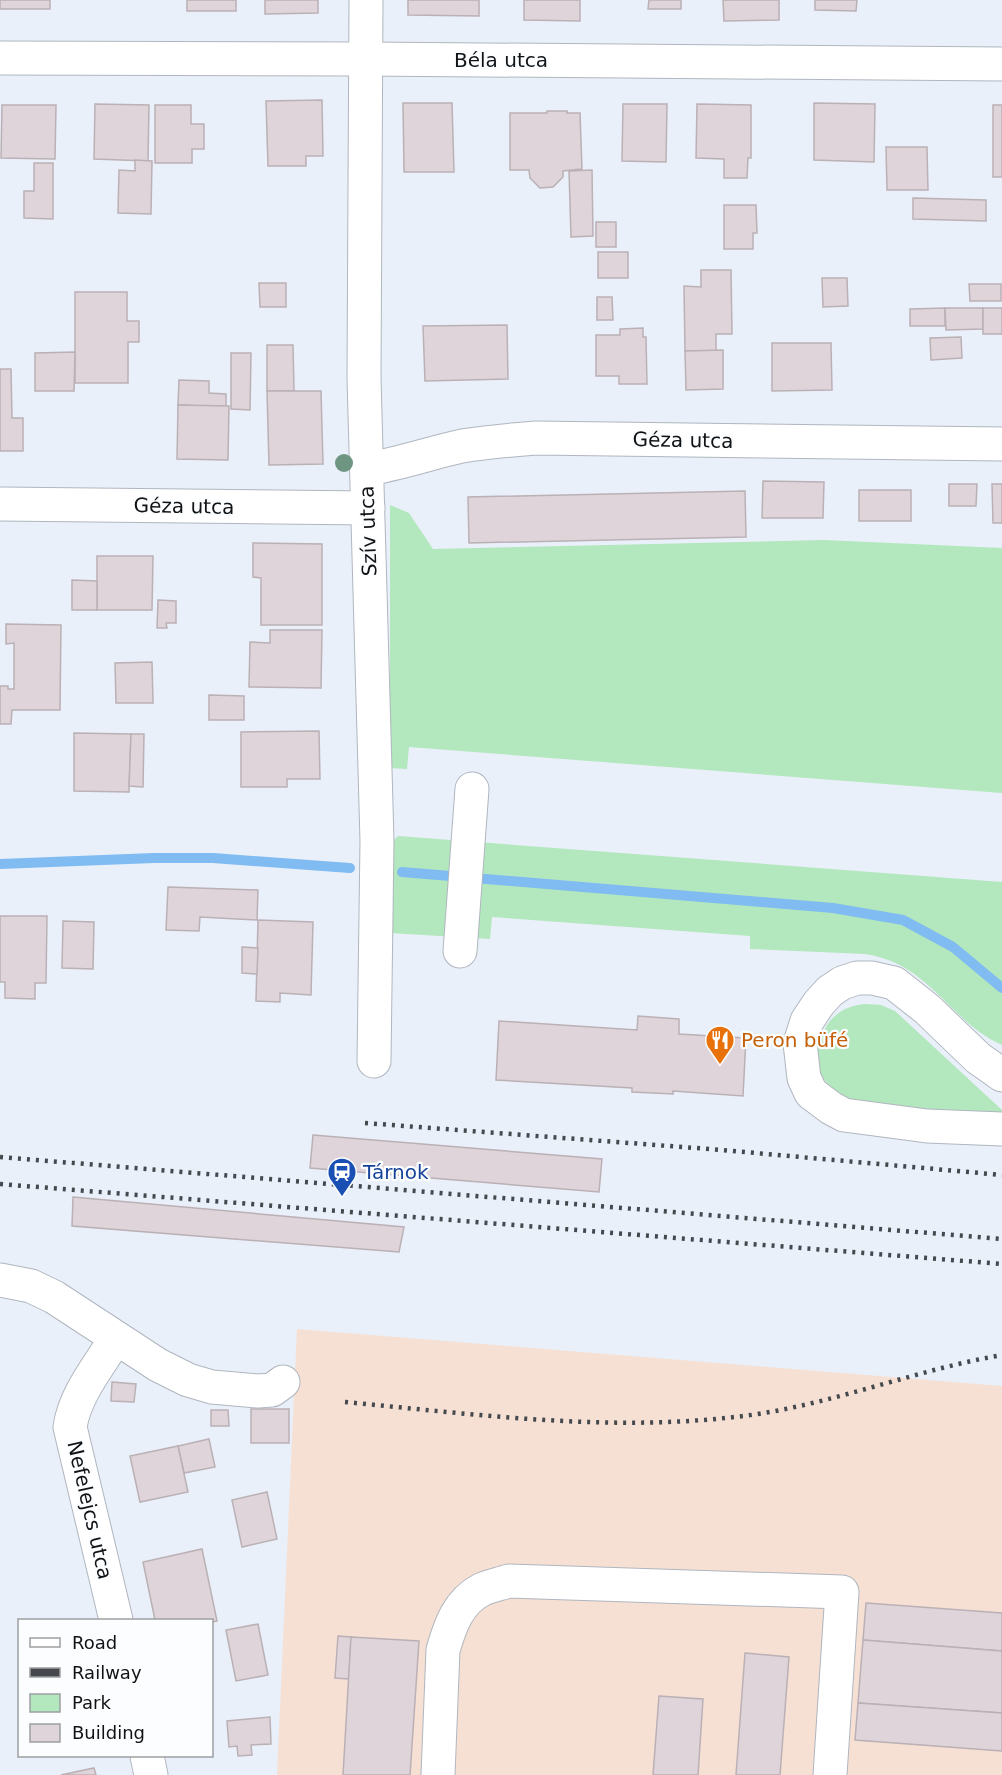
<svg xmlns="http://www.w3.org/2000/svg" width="1002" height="1775" viewBox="0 0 1002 1775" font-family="'DejaVu Sans',sans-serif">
	<rect width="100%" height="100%" fill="#e9f0f9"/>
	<path fill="#f6e0d3" d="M297 1329 1002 1386V1775H277Z"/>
	<g fill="#b3e7bd">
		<path d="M390 505 409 513 433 549 824 540 1002 548V793L409 747 407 769 390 768Z"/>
		<path d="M398 836 1002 882V1045C948 1021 931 964 865 954L750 949V936L492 917 490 939 390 933 391 843Z"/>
		<path d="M866 1004 881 1005 895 1011 1002 1110V1113C968 1111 934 1109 900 1107 887 1106 871 1107 859 1104 855 1103 850 1100 846 1098 819 1083 810 1062 823 1033 831 1014 847 1005 866 1004Z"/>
	</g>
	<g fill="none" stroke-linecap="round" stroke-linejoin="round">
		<g stroke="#80bbf2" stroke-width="10">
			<path d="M0 864 154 858H213L350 868"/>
			<path d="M402 872 833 908 903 920 953 947 1002 988"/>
		</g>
	</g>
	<g fill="#dfd4da" stroke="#bab0b5" stroke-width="1.5">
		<rect x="0" y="0" width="50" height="9"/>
		<rect x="187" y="0" width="49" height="11"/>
		<path d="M265 0H318V13L265 14Z"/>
		<path d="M408 0H479V16L408 15Z"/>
		<path d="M524 0H580V21L524 20Z"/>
		<path d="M649 0H681V9H648Z"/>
		<path d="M723 0H779V20L724 21Z"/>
		<path d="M815 0H857L856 11 815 10Z"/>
		<path d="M322 100 323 156H306V166H268L266 101Z"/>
		<path d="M403 103H452L454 172H404Z"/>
		<path d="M814 103 875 104 874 162 814 160Z"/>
		<path d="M95 104 149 105 148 161 94 159Z"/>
		<path d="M623 104H667L666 162 622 161Z"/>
		<path d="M697 104 751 105V158H748L747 178H724V159L696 158Z"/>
		<path d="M2 105H56L55 159 1 158Z"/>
		<path d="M155 105H191V124H204V149H192V163H155Z"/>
		<rect x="993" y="105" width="9" height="72"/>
		<path d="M547 111H567V113H580L582 169 563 171V177L553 187 540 188 530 178 529 170H510V113H547Z"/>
		<path d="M886 147H927L928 190H887Z"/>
		<path d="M135 160 152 161 151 214 118 213 119 170 135 171Z"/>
		<path d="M34 163H53V219L24 218V191H34Z"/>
		<path d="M592 170 593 236 571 237 569 171Z"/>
		<path d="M913 198 986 200V221L913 219Z"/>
		<path d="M724 205H756L757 233H753V249H724Z"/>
		<rect x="596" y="222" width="20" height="25"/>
		<rect x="598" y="252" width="30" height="26"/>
		<path d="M701 270H731L732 334H716V351H685L684 286 701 287Z"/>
		<path d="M822 278H847L848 306 823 307Z"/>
		<path d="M259 283H286V307H260Z"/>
		<path d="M969 284H1001V301H970Z"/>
		<path d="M75 292H127V321H139V342H128V383H75Z"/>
		<path d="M597 297H612L613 320H597Z"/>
		<path d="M945 308V326H910V309Z"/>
		<path d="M945 308H983V329L946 330Z"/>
		<rect x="983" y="308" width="19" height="26"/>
		<path d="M507 325 508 379 425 381 423 326Z"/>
		<path d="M643 328V337H646L647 384H619V376H596V335H620V329Z"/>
		<path d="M961 337 962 358 931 360 930 338Z"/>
		<path d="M772 343H831L832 390 772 391Z"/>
		<path d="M267 345H293L294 391H267Z"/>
		<path d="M723 350V389L686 390 685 351Z"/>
		<path d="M75 352 74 391H35V353Z"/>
		<path d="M231 353H251L250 410 231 409Z"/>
		<path d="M0 369H11L12 418H23V451H0Z"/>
		<path d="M179 380 209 381V393L226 394V407L178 405Z"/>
		<path d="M267 391H321L323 464 269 465Z"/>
		<path d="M178 405 229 406 228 460 177 459Z"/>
		<path d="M763 481 824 482 823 518H762Z"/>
		<path d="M949 484H977L976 506H949Z"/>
		<path d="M992 484H1002V523H993Z"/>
		<rect x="859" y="490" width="52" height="31"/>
		<path d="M745 491 746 537 469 543 468 497Z"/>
		<path d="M253 543 322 544V625H261V578L253 577Z"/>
		<path d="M97 556H153L152 610H97Z"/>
		<path d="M72 580 97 581V610H72Z"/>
		<path d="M158 600 176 601V623H166L167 628H157Z"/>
		<path d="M6 624 61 625 60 710H12L11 724H0V686H8V689H14V643L6 644Z"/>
		<path d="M270 630H322L321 688 249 687 250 642 270 643Z"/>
		<path d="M152 662 153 703H116L115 663Z"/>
		<path d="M209 695 244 696V720H209Z"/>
		<path d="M319 731 320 779H287V787H241V732Z"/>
		<path d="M74 733 131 734 129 792 74 791Z"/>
		<path d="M131 734H144L143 787 129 786Z"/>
		<path d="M168 887 258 890 257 920 200 917 199 931 166 930Z"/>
		<path d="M0 916H47L46 983H35V999L5 998V982H0Z"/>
		<path d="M258 920 313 922 311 995 280 993V1002L256 1001Z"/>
		<path d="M63 921 94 922 93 969 62 968Z"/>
		<path d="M242 947 258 948 257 974 242 973Z"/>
		<path d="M638 1016 679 1019V1034L746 1038 743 1096 673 1091V1094L632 1092V1088L496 1080 499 1021 637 1030Z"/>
		<path d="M313 1135 602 1159 599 1192 310 1168Z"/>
		<path d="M73 1197 404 1227 399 1252 72 1226Z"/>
		<path d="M112 1382 136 1384 134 1402 111 1401Z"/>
		<rect x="251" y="1409" width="38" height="34"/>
		<path d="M211 1410H228L229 1426H211Z"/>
		<path d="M209 1439 215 1467 184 1473 178 1446Z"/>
		<path d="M178 1446 188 1492 140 1502 130 1456Z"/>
		<path d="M267 1492 277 1539 242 1547 232 1500Z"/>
		<path d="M202 1549 217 1621 212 1622V1620H155L143 1562Z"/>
		<path d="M866 1603 1002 1613V1651L863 1640Z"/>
		<path d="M258 1624 268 1675 236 1681 226 1630Z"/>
		<path d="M338 1636 351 1637 349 1679 335 1678Z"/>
		<path d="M351 1637 419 1641 410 1775H343Z"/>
		<path d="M863 1640 1002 1651V1713L858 1703Z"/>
		<path d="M745 1653 789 1657 780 1775H736Z"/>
		<path d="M659 1696 703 1699 698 1775H653Z"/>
		<path d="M858 1703 1002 1713V1751L855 1740Z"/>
		<path d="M270 1717 271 1744 251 1745 252 1755 238 1756 237 1746 229 1747 227 1721Z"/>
		<path d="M94 1768 96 1775H61Z"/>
	</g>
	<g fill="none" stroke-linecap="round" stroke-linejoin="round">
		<g stroke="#b0b6bf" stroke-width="35">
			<g id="minor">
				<path d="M366 0 364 378 377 841 374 1061"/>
				<path d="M0 58 366 59 1002 64"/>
				<path d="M367 469C399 464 430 453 462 446 487 442 511 440 536 438L1002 444"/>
				<path d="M0 504 368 508"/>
				<path d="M460 951 472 789"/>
				<path d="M1002 1075 978 1058 927 1009 894 983 872 978H857L842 983 830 991 819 1003 807 1021 800 1043 804 1078 811 1093 831 1108 844 1115 927 1126 1002 1129"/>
				<path d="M0 1280 31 1286 54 1297 158 1365 188 1380 212 1387 258 1391 272 1390 283 1382"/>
				<path d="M116 1620 70 1427C75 1394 99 1366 116 1338"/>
				<path d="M147 1756 151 1775"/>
				<path d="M438 1775 443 1650C450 1626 458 1602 481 1590 489 1586 500 1584 509 1581L842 1592 830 1775"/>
			</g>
		</g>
		<use href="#minor" stroke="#fff" stroke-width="33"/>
		<g stroke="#45494d" stroke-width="4.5" stroke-dasharray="3 6" stroke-linecap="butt">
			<path d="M365 1123 722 1150 1002 1175"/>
			<path d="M0 1157 1002 1239"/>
			<path d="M0 1184 1002 1264"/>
			<path d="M345 1402C483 1415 620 1434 758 1414 841 1401 920 1369 1002 1355"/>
		</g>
	</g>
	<circle fill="#6e9582" cx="344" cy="463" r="9"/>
	<defs>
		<g id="restaurant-pin" transform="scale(1.5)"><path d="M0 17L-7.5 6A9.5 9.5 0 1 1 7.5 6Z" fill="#e8710a" stroke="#fbfdfe"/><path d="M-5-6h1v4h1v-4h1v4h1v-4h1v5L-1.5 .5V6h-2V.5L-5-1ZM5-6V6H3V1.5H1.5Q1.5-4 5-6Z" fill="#fff"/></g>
		<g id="station-pin" transform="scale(1.5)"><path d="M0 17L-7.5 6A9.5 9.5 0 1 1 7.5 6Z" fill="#1a4fb4" stroke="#fbfdfe"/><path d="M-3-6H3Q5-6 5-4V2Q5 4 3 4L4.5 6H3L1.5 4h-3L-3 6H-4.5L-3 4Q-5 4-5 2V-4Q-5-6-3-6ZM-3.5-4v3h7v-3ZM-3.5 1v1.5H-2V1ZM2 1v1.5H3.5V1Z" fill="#fff"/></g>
	</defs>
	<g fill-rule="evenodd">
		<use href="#restaurant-pin" x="720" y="1040"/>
		<use href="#station-pin" x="342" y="1172"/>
	</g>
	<g text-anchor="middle" stroke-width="4.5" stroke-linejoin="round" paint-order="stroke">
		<g font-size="20" fill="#101316" stroke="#fbfdfe">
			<text x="501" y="67">Béla utca</text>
			<text transform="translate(683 440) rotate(1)" y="7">Géza utca</text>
			<text transform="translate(184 506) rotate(1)" y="7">Géza utca</text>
			<text transform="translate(368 531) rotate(-92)" y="7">Szív utca</text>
			<text transform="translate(90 1510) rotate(77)" y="7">Nefelejcs utca</text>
		</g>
		<g font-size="20" fill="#c56008" stroke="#fbfdfe" text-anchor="start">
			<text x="741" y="1047">Peron büfé</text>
		</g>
		<g font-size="20" fill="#164399" stroke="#fbfdfe" text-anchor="start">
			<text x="363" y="1179">Tárnok</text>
		</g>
	</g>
	<rect x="18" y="1619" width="195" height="138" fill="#fbfdfe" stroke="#9d9fa1" stroke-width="1.5"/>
	<rect x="30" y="1638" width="30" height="9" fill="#ffffff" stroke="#9d9fa1" stroke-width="1.5"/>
	<text x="72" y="1649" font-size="18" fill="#101316">Road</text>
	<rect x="30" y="1668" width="30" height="9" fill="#45494d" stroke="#9d9fa1" stroke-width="1.5"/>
	<text x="72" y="1679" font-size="18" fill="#101316">Railway</text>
	<rect x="30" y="1694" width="30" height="18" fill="#b3e7bd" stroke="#9d9fa1" stroke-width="1.5"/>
	<text x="72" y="1709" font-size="18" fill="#101316">Park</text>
	<rect x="30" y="1724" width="30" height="18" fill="#dfd4da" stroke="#9d9fa1" stroke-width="1.5"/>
	<text x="72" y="1739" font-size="18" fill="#101316">Building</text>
</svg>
